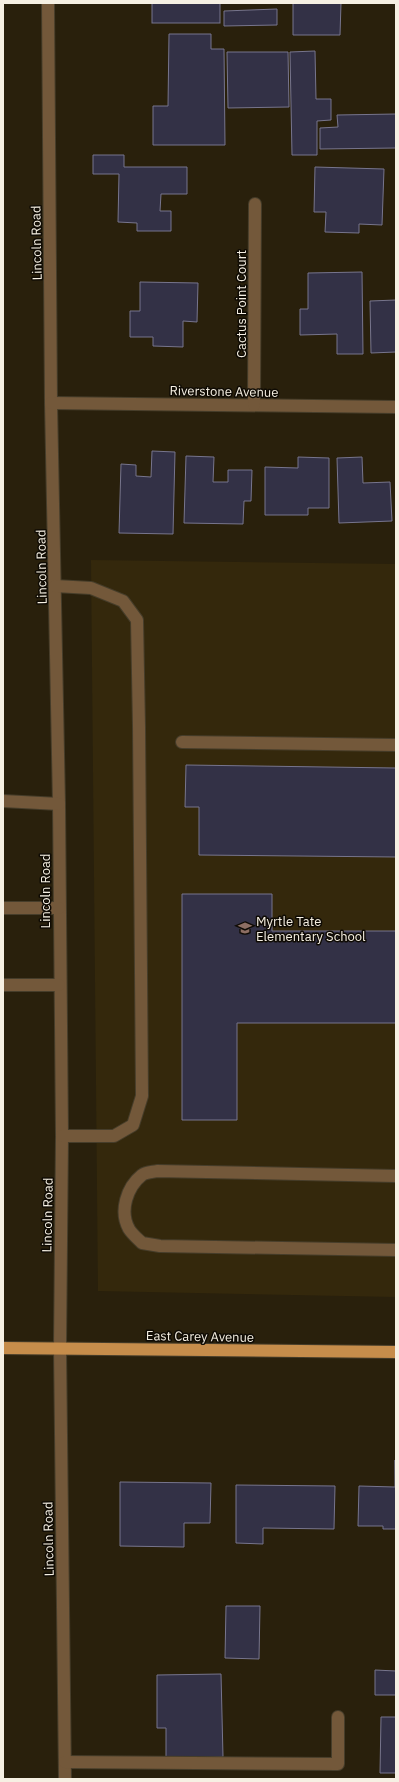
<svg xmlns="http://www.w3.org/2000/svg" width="399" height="1782" viewBox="0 0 399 1782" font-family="'IBM Plex Sans',sans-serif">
	<rect width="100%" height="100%" fill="#29200c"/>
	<path fill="#34280c" d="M91 560 396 564V1297L98 1291Z"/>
	<g fill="#333146" stroke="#77758d">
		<rect x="152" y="3" width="68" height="20"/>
		<path d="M293 3H341L340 35H293Z"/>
		<path d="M277 9V25L224 26V11Z"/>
		<path d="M169 34H211V49H224L225 145H153V106H168Z"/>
		<path d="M315 51 316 99H331V120L317 121V155H292L290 52Z"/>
		<path d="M227 52H288L289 107 228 108Z"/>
		<path d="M396 114V148L320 149V128L338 127 337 115Z"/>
		<path d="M93 155H124V167H187V194H161L160 211H171V231H137V223L118 222 119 174H93Z"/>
		<path d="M315 167 384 169 382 225 359 224V233L325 232 326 212H314Z"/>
		<path d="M362 272 363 354H337V334L300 335V309H308V273Z"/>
		<path d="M140 282 198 283 197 322 183 321V347L153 346V337H130V311H140Z"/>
		<path d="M396 300V352L371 353 370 301Z"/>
		<path d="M152 451 175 452 173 534 119 533 121 464 136 465V476L151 477Z"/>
		<path d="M186 456 214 457 213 482H228V470H252L251 501H244L243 524 184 523Z"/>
		<path d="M298 457 329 458V508H308V515H265V467L298 468Z"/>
		<path d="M362 457 363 483 390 482 392 521 339 523 337 458Z"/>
		<path d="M186 765 396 768V857L199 855V807H185Z"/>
		<path d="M182 894H272V931H396V1023H237V1120H182Z"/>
		<path d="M395 1460 396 1529H383V1526H358L359 1486 395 1487Z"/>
		<path d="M120 1482 211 1483 210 1523H184V1547L120 1546Z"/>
		<path d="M236 1485 335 1486 334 1529 263 1528V1544L236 1543Z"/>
		<path d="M226 1606H260L259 1659 225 1658Z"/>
		<path d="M375 1670 396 1671V1695H375Z"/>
		<path d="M221 1674 223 1757 166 1758V1728H157V1675Z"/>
		<path d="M381 1717H396V1773H380Z"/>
	</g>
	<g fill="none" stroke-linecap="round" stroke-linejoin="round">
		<g stroke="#463d2a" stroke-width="14">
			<g id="minor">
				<path d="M48 3 51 403 59 804 62 1136 60 1348 65 1779"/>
				<path d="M51 403 396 407"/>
				<path d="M254 405 255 204"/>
				<path d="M55 586 91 588 123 601 137 620 139 727 142 1096 133 1125 114 1136H62"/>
				<path d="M182 742 396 745"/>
				<path d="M3 801 59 804"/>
				<path d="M3 908H59"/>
				<path d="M3 985H59"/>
				<path d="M396 1176 157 1171C153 1172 146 1172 142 1175 127 1187 119 1211 129 1229 132 1234 138 1239 142 1243L160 1246 396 1250"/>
				<path d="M65 1762 338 1764V1717"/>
			</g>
		</g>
		<g stroke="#463d2a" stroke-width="14">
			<path id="major" d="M3 1348 396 1352"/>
		</g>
		<use href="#minor" stroke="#73583a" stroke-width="12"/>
		<use href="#major" stroke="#c68d4b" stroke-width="12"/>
	</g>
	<defs>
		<g id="school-bare" transform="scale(1.08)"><path d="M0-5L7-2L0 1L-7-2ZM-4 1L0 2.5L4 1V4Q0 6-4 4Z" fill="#8d6e63" stroke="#0f0b04" stroke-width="2.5" paint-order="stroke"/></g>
	</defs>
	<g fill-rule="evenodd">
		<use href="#school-bare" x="245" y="928"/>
	</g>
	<g text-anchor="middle" stroke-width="3" stroke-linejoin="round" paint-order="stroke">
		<g font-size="13" fill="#f6f0e3" stroke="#0f0b04">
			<text transform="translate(36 243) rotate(-91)" y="5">Lincoln Road</text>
			<text transform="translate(241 304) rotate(-90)" y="5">Cactus Point Court</text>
			<text transform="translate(224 391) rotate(1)" y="5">Riverstone Avenue</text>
			<text transform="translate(41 567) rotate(-91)" y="5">Lincoln Road</text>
			<text transform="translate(45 891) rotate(-90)" y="5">Lincoln Road</text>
			<text transform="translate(47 1215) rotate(-89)" y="5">Lincoln Road</text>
			<text transform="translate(200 1336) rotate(1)" y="5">East Carey Avenue</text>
			<text transform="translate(48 1539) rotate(-91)" y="5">Lincoln Road</text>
		</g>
		<g font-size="13" fill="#f6f0e3" stroke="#0f0b04" text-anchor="start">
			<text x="256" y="926">Myrtle Tate<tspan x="256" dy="15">Elementary School</tspan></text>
		</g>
	</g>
	<rect width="399" height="1782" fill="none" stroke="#f6f0e3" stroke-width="8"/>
</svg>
